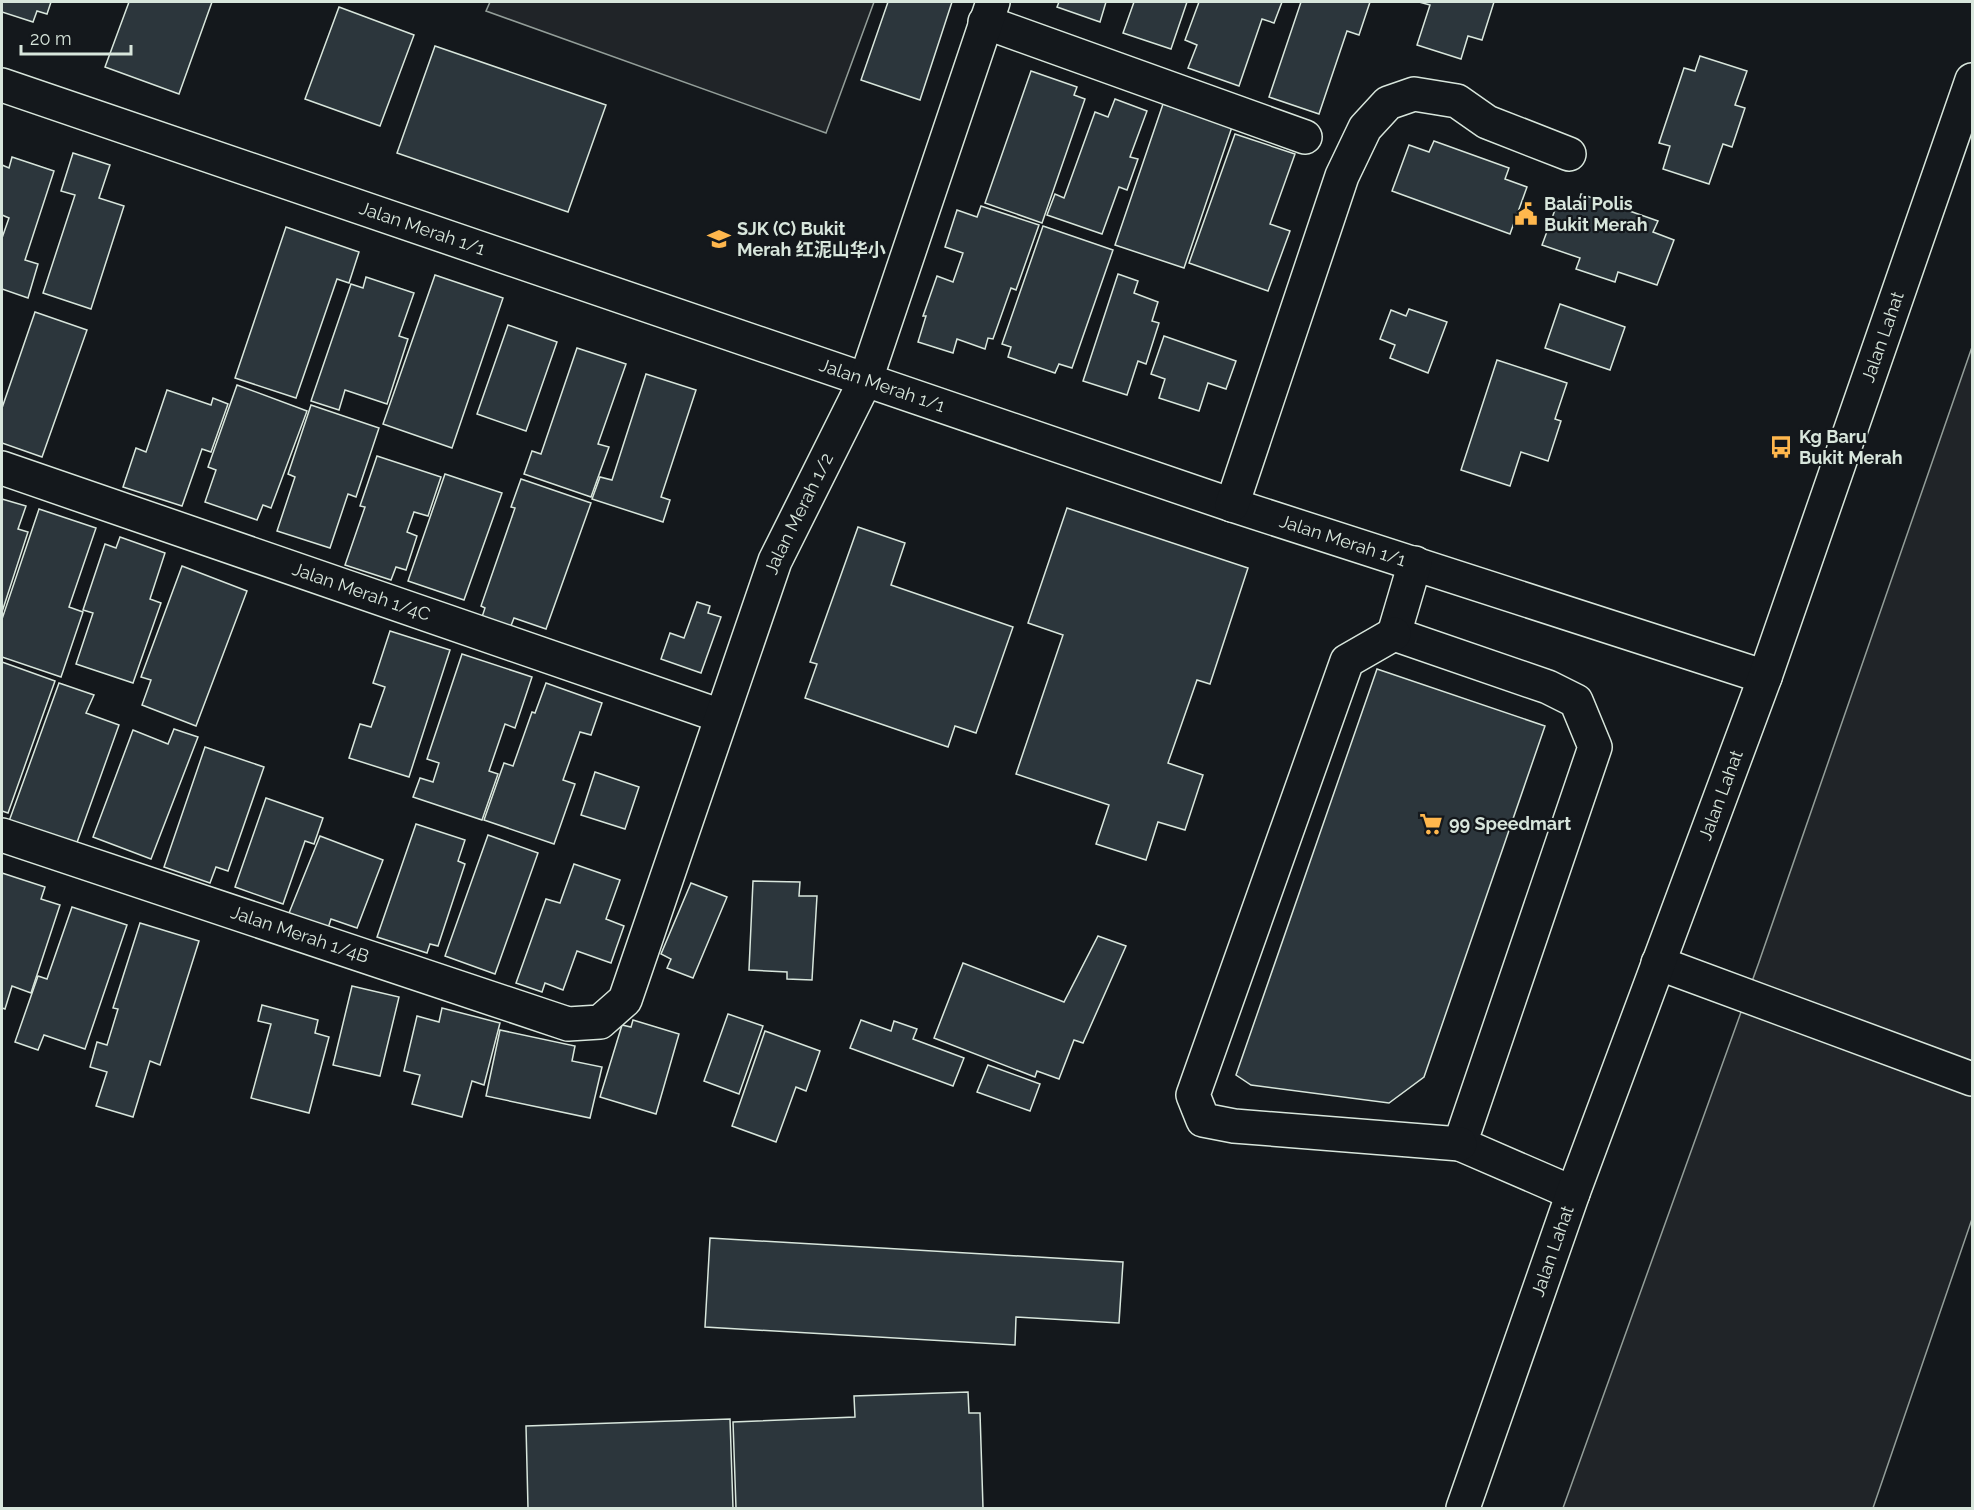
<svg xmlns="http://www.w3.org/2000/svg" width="1974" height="1510" viewBox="0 0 1974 1510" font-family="Raleway,'Noto Sans SC',sans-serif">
	<rect width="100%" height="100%" fill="#14181c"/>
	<g fill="#202428" stroke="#939e99" stroke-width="1.5">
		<path d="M490 2H874L826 133 486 11Z"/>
		<path d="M1972 347V1219L1873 1508H1563L1759 962Z"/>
	</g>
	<g fill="#2c363c" stroke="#d8e6dc" stroke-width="1.5">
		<path d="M2 2H51L47 14 37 11 33 22 2 12Z"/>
		<path d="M129 2H212L179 94 105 67Z"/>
		<path d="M888 2H952L920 100 861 80Z"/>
		<path d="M1059 2H1106L1100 22 1057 7Z"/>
		<path d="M1134 2H1187L1171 49 1123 33Z"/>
		<path d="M1199 2H1282L1274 23 1262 19 1239 86 1188 68 1197 45 1185 40Z"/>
		<path d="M1301 2H1370L1359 35 1347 31 1319 114 1269 97Z"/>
		<path d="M1419 2H1494L1482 40 1468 36 1461 59 1417 45 1430 5Z"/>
		<path d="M339 7 414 35 380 126 305 99Z"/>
		<path d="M435 46 606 105 568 212 397 153Z"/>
		<path d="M1700 56 1747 71 1735 105 1745 108 1732 147 1723 144 1709 184 1663 169 1670 146 1659 143 1684 68 1695 71Z"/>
		<path d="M1031 71 1077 87 1074 95 1085 99 1042 223 985 203Z"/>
		<path d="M1115 99 1147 111 1130 157 1138 159 1127 190 1119 187 1102 234 1047 215 1055 194 1064 198 1095 112 1108 117Z"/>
		<path d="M1163 104 1232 127 1184 268 1115 245Z"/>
		<path d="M1235 134 1295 154 1270 224 1290 231 1268 291 1189 263Z"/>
		<path d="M1434 141 1509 168 1505 179 1527 187 1510 234 1392 191 1409 145 1429 152Z"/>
		<path d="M73 153 110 165 99 198 124 206 91 309 43 293 75 195 61 191Z"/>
		<path d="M12 157 54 171 25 260 38 264 28 298 2 289V238L9 218 2 215V165L9 168Z"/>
		<path d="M1581 194 1658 221 1653 232 1674 240 1657 285 1618 272 1615 282 1576 269 1580 258 1542 245 1559 199 1578 206Z"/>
		<path d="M981 206 1039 225 1016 290 1011 288 993 339 988 338 985 349 957 339 953 353 918 342 926 316H923L937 276 953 282 963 253 945 247 957 210 977 217Z"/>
		<path d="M1043 226 1113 250 1072 368 1059 364 1055 373 1008 357 1011 347 1002 344Z"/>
		<path d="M286 227 359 252 349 283 337 279 296 398 235 378Z"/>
		<path d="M1118 274 1138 281 1134 293 1158 302 1152 321 1159 323 1146 364 1138 361 1127 395 1083 381Z"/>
		<path d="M435 275 503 298 452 448 383 424Z"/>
		<path d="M366 277 414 293 399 336 408 339 387 404 345 390 339 410 311 401 351 284 363 288Z"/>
		<path d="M1560 304 1625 327 1610 370 1545 348Z"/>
		<path d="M1409 309 1447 322 1428 373 1390 358 1395 345 1380 339 1391 310 1406 316Z"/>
		<path d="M35 312 87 330 42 457 2 443V408Z"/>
		<path d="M508 325 557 342 526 431 477 414Z"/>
		<path d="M1164 336 1236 361 1226 389 1208 383 1199 411 1159 398 1165 379 1151 374Z"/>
		<path d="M577 348 626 364 598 444 609 447 591 497 524 474 532 451 541 454Z"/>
		<path d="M1497 360 1567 383 1555 419 1561 421 1548 461 1521 452 1510 486 1461 470Z"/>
		<path d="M646 374 696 390 661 497 670 500 663 522 592 499 600 477 612 480Z"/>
		<path d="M237 385 307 411 271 508 263 505 257 520 205 502 216 470 208 467Z"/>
		<path d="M167 390 211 405 213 398 228 404 211 452 202 449 182 506 123 487 136 448 146 452Z"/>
		<path d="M311 405 379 428 356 497 348 494 330 548 277 531 295 477 288 474Z"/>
		<path d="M377 456 441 477 428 516 414 512 407 532 417 536 406 570 396 567 391 580 345 565 365 507 360 506Z"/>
		<path d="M445 474 502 493 464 600 408 581Z"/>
		<path d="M521 479 591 503 546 629 514 618 507 636 479 626 485 608 481 606 515 508 511 507Z"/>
		<path d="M2 499 26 506 18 529 28 532 2 612Z"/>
		<path d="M1067 508 1248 568 1210 684 1197 680 1168 763 1203 775 1185 830 1158 822 1146 860 1096 844 1109 805 1016 774 1063 635 1028 623Z"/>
		<path d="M39 509 96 528 69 607 83 612 61 677 2 657V619Z"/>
		<path d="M858 527 905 543 891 585 1013 627 976 733 955 726 948 747 805 698 817 664 810 662Z"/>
		<path d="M120 537 165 553 150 599 161 603 133 683 76 664 93 613 83 610 105 544 116 548Z"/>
		<path d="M182 566 247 591 196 726 142 705 151 680 141 677Z"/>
		<path d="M697 602 710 606 708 613 721 617 701 673 661 659 670 633 684 638Z"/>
		<path d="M390 631 450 650 409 777 349 758 360 724 371 727 385 687 373 683Z"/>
		<path d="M462 654 532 677 515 728 505 724 489 771 498 774 482 820 413 797 420 778 433 782 439 763 427 759Z"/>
		<path d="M2 662 55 681 8 813 2 811Z"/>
		<path d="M1377 669 1545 726 1424 1077 1389 1103 1251 1085 1236 1075Z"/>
		<path d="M59 683 94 695 86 713 119 725 75 848 8 824Z"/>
		<path d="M546 683 602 703 591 735 580 732 563 780 575 784 554 844 484 820 504 763 513 766 532 712 535 713Z"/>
		<path d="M174 729 198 737 151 859 93 837 133 730 168 744Z"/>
		<path d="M205 747 264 767 228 871 216 867 210 883 164 867Z"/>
		<path d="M595 772 639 787 625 829 581 815Z"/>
		<path d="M266 798 323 818 314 844 305 841 283 904 235 887Z"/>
		<path d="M416 824 465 840 458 861 465 864 438 946 430 944 427 953 377 937Z"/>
		<path d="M488 835 538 853 495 974 445 956Z"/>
		<path d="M320 836 383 860 357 928 331 919 328 928 289 913Z"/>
		<path d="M574 864 620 880 606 919 624 926 611 963 577 951 563 990 545 983 542 992 516 983 546 899 560 903Z"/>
		<path d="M2 873 45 887 41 899 60 905 31 993 12 986 5 1009 2 1008Z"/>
		<path d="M753 881 800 882 799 896H817L812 980 787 979V972L749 970Z"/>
		<path d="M691 883 727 897 693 978 667 968 671 959 661 954Z"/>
		<path d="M72 907 127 925 85 1049 44 1035 38 1050 15 1042 38 976 47 979Z"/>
		<path d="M140 923 199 941 160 1065 150 1061 133 1117 96 1106 107 1072 90 1067 97 1042 107 1045 118 1009 113 1008Z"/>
		<path d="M1098 936 1126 946 1083 1043 1074 1040 1059 1079 1037 1071 1035 1077 934 1038 963 963 1064 1002Z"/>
		<path d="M352 986 399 997 380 1076 333 1065Z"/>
		<path d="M262 1005 318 1020 315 1033 329 1037 309 1113 251 1098 271 1024 258 1021Z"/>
		<path d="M442 1008 500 1023 484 1085 472 1081 462 1117 412 1104 420 1075 404 1071 417 1016 439 1022Z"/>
		<path d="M728 1014 763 1026 739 1094 704 1081Z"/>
		<path d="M633 1020 679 1034 656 1114 600 1097 622 1025 631 1027Z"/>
		<path d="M861 1020 891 1031 894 1021 917 1029 913 1039 964 1058 953 1086 850 1048Z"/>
		<path d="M500 1030 575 1046 572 1061 602 1067 590 1118 486 1096Z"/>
		<path d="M765 1031 820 1051 806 1091 796 1087 776 1142 732 1126Z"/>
		<path d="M988 1065 1040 1084 1030 1111 977 1092Z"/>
		<path d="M710 1238 1123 1262 1119 1323 1016 1317 1015 1345 705 1327Z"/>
		<path d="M968 1392 969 1413H980L983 1508H736L733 1422 855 1417 854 1396Z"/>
		<path d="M730 1419 733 1508H528L526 1426Z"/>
	</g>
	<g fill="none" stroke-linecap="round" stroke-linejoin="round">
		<g stroke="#d8e6dc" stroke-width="36">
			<g id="minor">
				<path d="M985 22 1305 137"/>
				<path id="s1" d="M2 85 1232 505 1765 677"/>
				<path id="s2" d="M2 468 721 716"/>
				<path d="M1232 505 1342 176 1365 128 1388 103 1414 94 1457 101 1487 122 1569 154"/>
				<path d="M1415 563 1394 634 1548 687 1576 701 1595 747 1460 1144 1573 1193"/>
				<path d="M1394 634 1347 661 1193 1095 1203 1120 1234 1126 1460 1144"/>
				<path id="s3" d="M2 835 568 1024 600 1022 625 1000 775 561 866 379 993 2"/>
				<path d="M1658 963 1972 1079"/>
			</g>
		</g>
		<g stroke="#d8e6dc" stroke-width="36">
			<g id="major">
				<path id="s4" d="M1463 1508 1573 1193 1765 677 1972 80"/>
			</g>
		</g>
		<use href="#minor" stroke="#14181c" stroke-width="33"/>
		<use href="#major" stroke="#14181c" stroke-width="33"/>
	</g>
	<defs>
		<g id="civic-bare" transform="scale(1.8)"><path d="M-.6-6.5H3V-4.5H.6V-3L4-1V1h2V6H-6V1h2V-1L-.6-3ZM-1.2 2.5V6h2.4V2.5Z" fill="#ffb74d" stroke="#14181c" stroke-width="2.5" paint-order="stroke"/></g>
		<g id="school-bare" transform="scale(1.8)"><path d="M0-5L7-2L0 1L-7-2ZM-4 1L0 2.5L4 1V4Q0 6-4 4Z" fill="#ffb74d" stroke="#14181c" stroke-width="2.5" paint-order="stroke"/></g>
		<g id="bus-bare" transform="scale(1.8)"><path d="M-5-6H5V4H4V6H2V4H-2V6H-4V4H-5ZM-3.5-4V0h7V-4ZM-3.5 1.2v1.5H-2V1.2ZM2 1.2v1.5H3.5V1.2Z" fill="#ffb74d" stroke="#14181c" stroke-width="2.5" paint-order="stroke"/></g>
		<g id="supermarket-bare" transform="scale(1.8)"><path d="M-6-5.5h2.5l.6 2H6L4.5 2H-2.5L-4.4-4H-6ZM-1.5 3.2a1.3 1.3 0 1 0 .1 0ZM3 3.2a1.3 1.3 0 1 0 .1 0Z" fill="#ffb74d" stroke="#14181c" stroke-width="2.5" paint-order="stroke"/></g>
	</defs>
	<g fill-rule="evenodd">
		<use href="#civic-bare" x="1526" y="214"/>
		<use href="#school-bare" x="719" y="239"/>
		<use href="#bus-bare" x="1781" y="447"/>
		<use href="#supermarket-bare" x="1431" y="824"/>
	</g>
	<g text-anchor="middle" stroke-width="4.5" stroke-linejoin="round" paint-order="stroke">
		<g font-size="18" font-weight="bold" fill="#d8e6dc" stroke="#14181c" text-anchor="start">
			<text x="1544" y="210">Balai Polis<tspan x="1544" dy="21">Bukit Merah</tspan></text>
			<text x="737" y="235">SJK (C) Bukit<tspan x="737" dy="21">Merah 红泥山华小</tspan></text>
			<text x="1799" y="443">Kg Baru<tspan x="1799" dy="21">Bukit Merah</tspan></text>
			<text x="1449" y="830">99 Speedmart</text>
		</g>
		<g font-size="18" fill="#d8e6dc" stroke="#14181c">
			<text dy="6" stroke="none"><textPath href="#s1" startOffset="444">Jalan Merah 1/1</textPath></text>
			<text dy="6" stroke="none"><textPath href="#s4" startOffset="1244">Jalan Lahat</textPath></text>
			<text dy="6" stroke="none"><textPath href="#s1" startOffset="930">Jalan Merah 1/1</textPath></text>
			<text dy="6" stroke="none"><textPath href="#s3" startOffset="1179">Jalan Merah 1/2</textPath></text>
			<text dy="6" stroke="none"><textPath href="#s1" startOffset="1416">Jalan Merah 1/1</textPath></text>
			<text dy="6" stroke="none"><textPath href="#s2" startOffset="380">Jalan Merah 1/4C</textPath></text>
			<text dy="6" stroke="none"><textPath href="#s4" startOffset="758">Jalan Lahat</textPath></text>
			<text dy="6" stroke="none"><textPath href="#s3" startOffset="314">Jalan Merah 1/4B</textPath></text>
			<text dy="6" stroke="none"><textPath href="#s4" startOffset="272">Jalan Lahat</textPath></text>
		</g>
	</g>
	<rect width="1974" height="1510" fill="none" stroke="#d8e6dc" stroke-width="6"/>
	<path d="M21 45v9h110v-9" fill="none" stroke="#d8e6dc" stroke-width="3"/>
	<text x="30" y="45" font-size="18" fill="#d8e6dc" stroke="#14181c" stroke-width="4.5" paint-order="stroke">20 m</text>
</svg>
